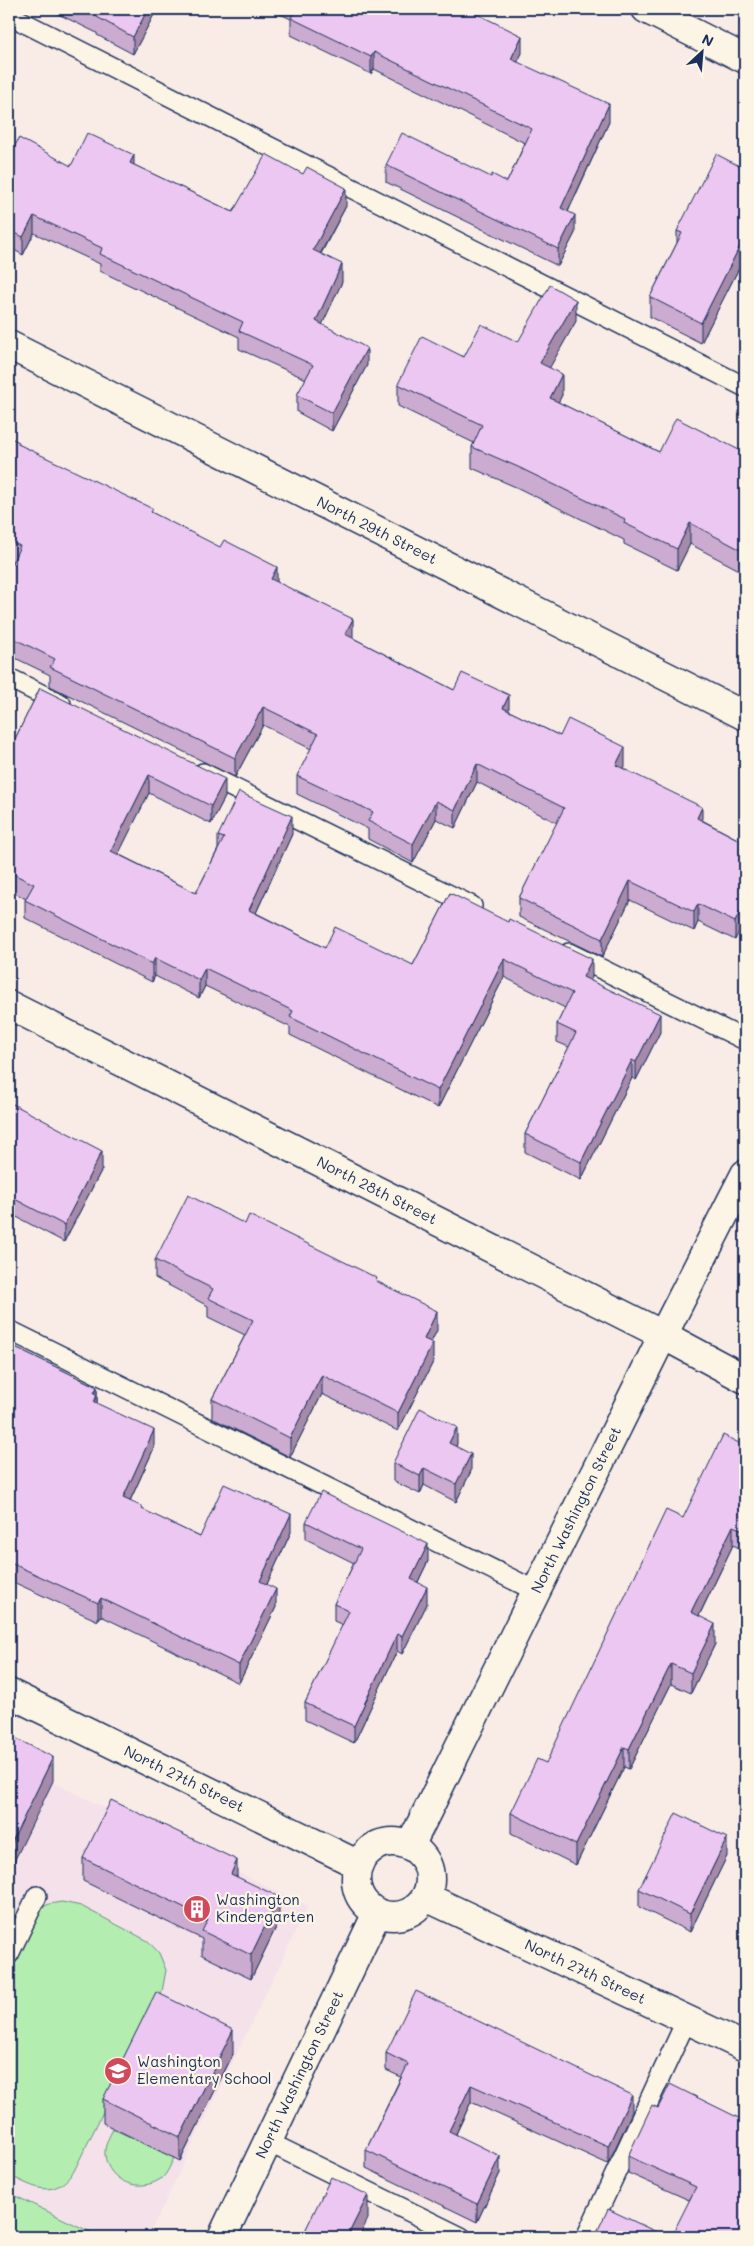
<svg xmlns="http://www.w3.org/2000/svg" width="754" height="2246" viewBox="0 0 754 2246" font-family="Mali,sans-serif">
	<rect width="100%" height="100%" fill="#f9ece7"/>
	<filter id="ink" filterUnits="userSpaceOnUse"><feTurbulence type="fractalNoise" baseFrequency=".02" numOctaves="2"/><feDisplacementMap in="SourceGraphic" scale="10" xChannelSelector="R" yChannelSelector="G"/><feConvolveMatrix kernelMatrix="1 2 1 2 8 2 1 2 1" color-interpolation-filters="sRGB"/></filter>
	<g filter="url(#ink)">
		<path fill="#f5e1ea" d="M9 1761 308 1906 148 2237H9Z"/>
		<g fill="#b4edb0" stroke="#688e87">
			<path d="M62 1902 81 1906 148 1941 159 1953 166 1970 162 1992 74 2171C54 2200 35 2188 9 2175V1968L32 1920 41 1908 49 1904Z"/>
			<path d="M113 2129 174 2158C171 2164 167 2174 162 2178 140 2194 108 2182 105 2155 104 2146 109 2137 113 2129Z"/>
			<path d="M9 2193 101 2237H9Z"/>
		</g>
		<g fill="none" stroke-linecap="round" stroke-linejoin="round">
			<g stroke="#1b2f5e" stroke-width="22">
				<g id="service">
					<path d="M9 15 745 387"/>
					<path d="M9 678 61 704"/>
					<path d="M203 773 472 906"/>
					<path d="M569 953 745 1040"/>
					<path d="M9 1330 536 1591"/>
					<path d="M9 1954 37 1896"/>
					<path d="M268 2142 461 2237"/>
					<path d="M586 2237 687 2019"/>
				</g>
			</g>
			<g stroke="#1b2f5e" stroke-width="31">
				<g id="minor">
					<path id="s1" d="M9 345 745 716"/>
					<path id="s2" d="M9 1005 663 1335 745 1379"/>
					<path id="s3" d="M9 1693 359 1865"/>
					<circle cx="393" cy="1879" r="37"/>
					<path id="s4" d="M410 1846 663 1335 745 1174"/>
					<path id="s5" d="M426 1897 745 2047"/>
					<path id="s6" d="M222 2237 377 1913"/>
				</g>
			</g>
			<g stroke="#1b2f5e" stroke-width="31">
				<path id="secondary" d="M646 9 745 59"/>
			</g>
			<use href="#service" stroke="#fcf5e5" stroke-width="19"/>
			<use href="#minor" stroke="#fcf5e5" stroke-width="28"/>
			<use href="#secondary" stroke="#fcf5e5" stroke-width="28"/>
		</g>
		<g fill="#cbabcf" stroke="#1b2f5e">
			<path d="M48 9H157L133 54 97 35V33Z"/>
			<path d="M269 9H467L522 53 517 62 609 122 568 212 575 233 558 266 386 182V165L491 177 507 182 525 143 374 69 371 74 291 35V19Z"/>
			<path d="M9 157 71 166 134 165 233 212 346 206 321 254 342 282 322 324 367 365 332 431 297 412V395L306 379 239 349V337L100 271V264L34 233 23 255 9 247Z"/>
			<path d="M745 169V269L740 266 701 343 650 317V297L677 243V231Z"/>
			<path d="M576 321 549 368 562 395 558 402 659 452 745 453V573L690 544 677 570 624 544V540L518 488 472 468V447L474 443 398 406V384L464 357 518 342Z"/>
			<path d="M9 437 19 445 153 513 277 582 353 638 454 690 509 711 560 736 625 766 623 769 702 820 745 843 735 940 698 922 694 931 630 900 602 957 519 917V898L557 823 477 782 455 828 436 819 413 863 368 839V829L297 794V776L311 749 263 725 235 777 50 686V675L9 655V570L13 561 9 559Z"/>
			<path d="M40 688 225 797 211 824 149 793 118 854 196 893 218 849V836L292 834 256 913 325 948 413 965 450 893 592 977 590 980 660 1032 636 1080 632 1078 581 1180 525 1152V1134L569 1047 557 1042V1024L565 1008 504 977 438 1108 290 1035V1027L205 986 199 998 155 976 152 982 25 918V900L26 899 9 890V751Z"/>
			<path d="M9 1092 12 1104 102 1169 64 1242 9 1213Z"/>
			<path d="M245 1224 377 1281 437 1330 431 1342 433 1362 398 1431 322 1394 290 1457 212 1418V1399L245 1335 208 1317V1306L155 1278V1260Z"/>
			<path d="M9 1344 97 1387V1404L154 1448 130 1501 143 1510 200 1537 291 1532 267 1584 276 1607 239 1683 101 1616 98 1621 11 1581Z"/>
			<path d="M457 1444 456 1446 471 1471 456 1502 424 1485 420 1494 393 1481V1463Z"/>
			<path d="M745 1446V1551L733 1545 699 1616 715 1644 691 1693 671 1684 629 1769 624 1767 576 1865 511 1833V1813L546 1763 683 1518Z"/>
			<path d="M306 1522 428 1561 418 1582 427 1604 402 1654 397 1651 354 1743 305 1720V1703L343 1625 334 1621V1604L354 1563 306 1539Z"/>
			<path d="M727 1856 690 1932 639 1907V1889Z"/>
			<path d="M83 1858 237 1877 279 1921 251 1979 202 1955V1939L83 1881Z"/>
			<path d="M386 2053 632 2112 608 2164 471 2102 456 2134 500 2173 477 2222 366 2168V2150L401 2077 386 2070Z"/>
			<path d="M233 2054 180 2161 103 2123V2099Z"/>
			<path d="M658 2108 745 2121 689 2200 628 2173V2156Z"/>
		</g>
		<g fill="#a58ba9" stroke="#1b2f5e">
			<path d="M148 9H157L133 54V37Z"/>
			<path d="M522 36V53L511 76V59Z"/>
			<path d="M374 52V69L371 74V57Z"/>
			<path d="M609 104V122L561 226V208Z"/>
			<path d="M134 155V172L130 163Z"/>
			<path d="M346 188V206L313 267V250Z"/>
			<path d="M575 215V233L558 266V249Z"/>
			<path d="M34 216V233L23 255V237Z"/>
			<path d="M740 246V266L701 343V323Z"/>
			<path d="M342 264V282L316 338V321Z"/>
			<path d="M576 300V321L540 385V363Z"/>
			<path d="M367 348V365L332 431V413Z"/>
			<path d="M562 374V395L550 419V398Z"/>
			<path d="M690 523V544L677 570V549Z"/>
			<path d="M277 567V586L271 579Z"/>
			<path d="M353 619V637L345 652V634Z"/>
			<path d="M509 695V713L503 708Z"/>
			<path d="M263 707V725L235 777V758Z"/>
			<path d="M625 747V766L616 784V765Z"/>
			<path d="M477 764V782L455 828V810Z"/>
			<path d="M149 775V793L111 869V851Z"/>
			<path d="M225 779V797L211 824V806Z"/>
			<path d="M436 801V819L413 863V844Z"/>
			<path d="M702 807V826L697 818Z"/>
			<path d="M292 816V834L249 928V910Z"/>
			<path d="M630 881V900L602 957V939Z"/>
			<path d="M745 901V920L735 940V922Z"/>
			<path d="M698 904V922L694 931V912Z"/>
			<path d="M155 958V976L152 982V964Z"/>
			<path d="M504 959V977L438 1108V1090Z"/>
			<path d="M592 959V977L583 995V977Z"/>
			<path d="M205 968V986L199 998V980Z"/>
			<path d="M660 1014V1032L636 1080V1062Z"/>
			<path d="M632 1060V1078L581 1180V1162Z"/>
			<path d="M12 1094V1111L9 1118V1100Z"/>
			<path d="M102 1151V1169L64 1242V1225Z"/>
			<path d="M437 1311V1330L424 1357V1339Z"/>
			<path d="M433 1343V1362L398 1431V1413Z"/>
			<path d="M322 1375V1394L290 1457V1438Z"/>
			<path d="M97 1387V1413L94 1420V1393Z"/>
			<path d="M457 1427V1444L449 1460V1443Z"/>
			<path d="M154 1430V1448L123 1516V1498Z"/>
			<path d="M471 1454V1471L456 1502V1484Z"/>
			<path d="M424 1468V1485L420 1494V1476Z"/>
			<path d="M291 1514V1532L260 1599V1581Z"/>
			<path d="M733 1526V1545L691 1632V1612Z"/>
			<path d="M428 1544V1561L411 1596V1579Z"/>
			<path d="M11 1563V1581L9 1585V1567Z"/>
			<path d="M427 1587V1604L402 1654V1636Z"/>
			<path d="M276 1589V1607L239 1683V1665Z"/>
			<path d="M101 1598V1616L98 1621V1603Z"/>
			<path d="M715 1624V1644L691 1693V1673Z"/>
			<path d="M397 1634V1651L354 1743V1726Z"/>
			<path d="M671 1664V1684L629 1769V1749Z"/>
			<path d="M624 1747V1767L576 1865V1845Z"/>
			<path d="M53 1757V1781L9 1872V1848Z"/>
			<path d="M727 1838V1856L690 1932V1914Z"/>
			<path d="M237 1860V1884L231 1874Z"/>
			<path d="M279 1897V1921L251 1979V1955Z"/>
			<path d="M233 2030V2054L180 2161V2137Z"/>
			<path d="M471 2085V2102L449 2148V2131Z"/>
			<path d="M632 2095V2112L608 2164V2146Z"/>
			<path d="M500 2156V2173L477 2222V2204Z"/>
			<path d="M368 2195V2219L359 2237H347Z"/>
		</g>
		<g fill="#ecc7f1" stroke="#1b2f5e">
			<path d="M84 9H148L133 37 97 17 98 16Z"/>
			<path d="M296 9H467L522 36 511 59 609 104 561 208 575 215 558 249 386 165 402 133 491 177 492 174 507 182 532 129 374 52 371 57 291 18Z"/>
			<path d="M87 133 134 155 130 163 233 212 266 154 303 174 307 167 346 188 313 250 342 264 316 321 367 348 332 413 297 395 313 365 239 331 243 322 100 254 102 248 34 216 23 237 9 230V157L19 138 71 166Z"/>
			<path d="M716 154 745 169V248L740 246 701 323 650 297 682 233 677 231Z"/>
			<path d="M550 285 576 300 540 363 562 374 550 398 659 452 676 418 745 453V552L690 523 677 549 624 523 625 519 518 467 472 447 482 425 398 384 422 336 464 357 481 324 518 342Z"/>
			<path d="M9 437 19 442 18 444 153 509 151 512 220 547 224 540 277 567 271 579 353 619 345 634 454 690 462 673 509 695 503 708 560 736 568 719 625 747 616 765 702 807 697 818 745 843V901L735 922 698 904 694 912 630 881 602 939 519 898 564 808 477 764 455 810 436 801 413 844 368 821 373 812 297 776 318 734 263 707 235 758 50 667 55 659 9 636V570L20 546 9 541Z"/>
			<path d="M40 688 225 779 211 806 149 775 111 851 196 893 224 838 218 836 239 792 292 816 249 910 325 948 335 927 413 965 450 893 508 922 509 919 592 959 583 977 660 1014 636 1062 632 1060 581 1162 525 1134 576 1033 557 1024 572 993 504 959 438 1090 290 1017 293 1011 205 968 199 980 155 958 152 964 25 900 34 884 9 872V751Z"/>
			<path d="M9 1092 12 1094 9 1100Z"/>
			<path d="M9 1102 102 1151 64 1225 9 1196Z"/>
			<path d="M188 1195 245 1224 249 1215 377 1278 376 1281 437 1311 424 1339 433 1343 398 1413 322 1375 290 1438 212 1399 253 1320 208 1298 213 1289 155 1260Z"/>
			<path d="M9 1344 97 1387 94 1393 97 1395 94 1402 154 1430 123 1498 143 1507 142 1509 200 1537 224 1484 291 1514 260 1581 276 1589 239 1665 101 1598 98 1603 11 1563 9 1567Z"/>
			<path d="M420 1408 457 1427 449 1443 471 1454 456 1484 424 1468 420 1476 393 1463Z"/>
			<path d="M723 1435 745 1446V1531L733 1526 691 1612 715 1624 691 1673 671 1664 629 1749 624 1747 576 1845 511 1813 537 1759 546 1763 666 1510 683 1518Z"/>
			<path d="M321 1492 428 1544 411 1579 427 1587 402 1636 397 1634 354 1726 305 1703 349 1611 334 1604 361 1549 306 1522Z"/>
			<path d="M9 1735 53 1757 9 1848Z"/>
			<path d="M111 1800 237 1860 231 1874 279 1897 251 1955 202 1931 208 1919 83 1858Z"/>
			<path d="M676 1813 727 1838 690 1914 639 1889Z"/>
			<path d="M416 1991 632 2095 608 2146 471 2085 449 2131 500 2156 477 2204 366 2150 408 2064 386 2053Z"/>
			<path d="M156 1992 233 2030 180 2137 103 2099Z"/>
			<path d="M670 2084 745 2121V2237H671L696 2187 628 2156 652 2105 658 2108Z"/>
			<path d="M331 2177 368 2195 347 2237H302Z"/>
			<path d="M608 2209 667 2237H598L595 2236Z"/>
		</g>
	</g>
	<defs>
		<g id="building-disc" transform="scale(1.4375)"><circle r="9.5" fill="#d1495b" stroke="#fcf5e5"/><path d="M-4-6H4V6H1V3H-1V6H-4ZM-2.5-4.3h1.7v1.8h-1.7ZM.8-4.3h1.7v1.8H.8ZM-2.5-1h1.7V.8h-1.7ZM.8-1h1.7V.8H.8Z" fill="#fff"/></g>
		<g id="school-disc" transform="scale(1.4375)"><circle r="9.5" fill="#d1495b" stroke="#fcf5e5"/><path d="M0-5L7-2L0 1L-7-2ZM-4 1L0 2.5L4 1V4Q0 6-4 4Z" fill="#fff"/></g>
	</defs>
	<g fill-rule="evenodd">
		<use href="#building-disc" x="197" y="1909"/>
		<use href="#school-disc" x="118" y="2071"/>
	</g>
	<g text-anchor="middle" stroke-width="4.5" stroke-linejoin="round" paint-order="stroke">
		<g font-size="15" fill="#1b2f5e" stroke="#fcf5e5">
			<text dy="5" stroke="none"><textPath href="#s1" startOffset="412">North 29th Street</textPath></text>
			<text dy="5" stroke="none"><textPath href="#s2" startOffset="412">North 28th Street</textPath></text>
			<text dy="5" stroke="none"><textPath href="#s4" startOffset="375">North Washington Street</textPath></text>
			<text dy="5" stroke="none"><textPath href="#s3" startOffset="195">North 27th Street</textPath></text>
			<text dy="5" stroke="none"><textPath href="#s5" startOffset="176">North 27th Street</textPath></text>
			<text dy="5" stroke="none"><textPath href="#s6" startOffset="180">North Washington Street</textPath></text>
		</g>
		<g font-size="15" fill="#1b2f5e" stroke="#fcf5e5" text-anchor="start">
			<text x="216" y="1905">Washington<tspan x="216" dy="17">Kindergarten</tspan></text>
			<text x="137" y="2067">Washington<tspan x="137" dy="17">Elementary School</tspan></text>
		</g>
	</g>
	<rect width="754" height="2246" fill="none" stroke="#fcf5e5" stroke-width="30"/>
	<rect x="15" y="15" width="724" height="2216" fill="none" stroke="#1b2f5e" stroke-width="2" filter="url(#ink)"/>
	<g transform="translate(702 52) rotate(26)" stroke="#fcf5e5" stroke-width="4" paint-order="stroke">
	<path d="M0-4L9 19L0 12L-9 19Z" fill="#1b2f5e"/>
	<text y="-8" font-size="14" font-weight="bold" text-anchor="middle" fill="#1b2f5e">N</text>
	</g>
</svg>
